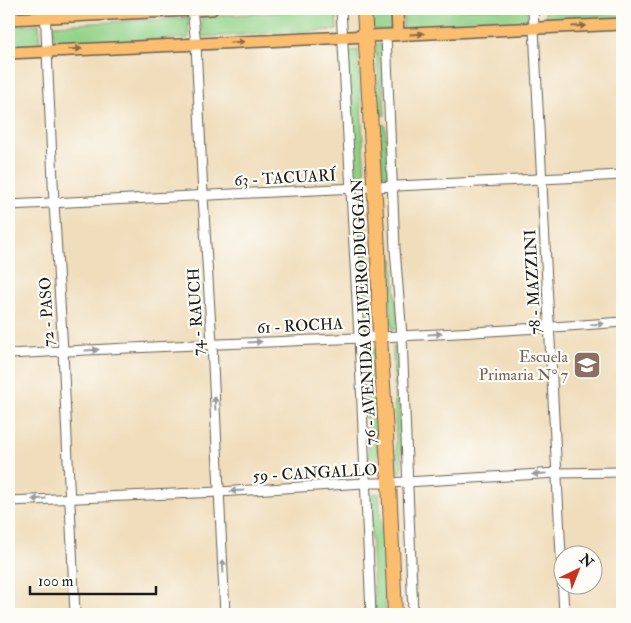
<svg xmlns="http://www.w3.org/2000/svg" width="631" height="623" viewBox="0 0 631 623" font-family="'IM FELL Double Pica',serif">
	<rect width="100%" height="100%" fill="#fdfcf7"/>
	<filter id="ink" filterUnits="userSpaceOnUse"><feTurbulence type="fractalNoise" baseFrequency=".02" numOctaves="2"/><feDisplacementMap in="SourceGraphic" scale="10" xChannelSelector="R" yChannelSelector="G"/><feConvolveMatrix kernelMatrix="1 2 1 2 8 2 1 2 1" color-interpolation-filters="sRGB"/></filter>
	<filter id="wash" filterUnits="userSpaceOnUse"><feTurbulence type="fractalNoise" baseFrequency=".0096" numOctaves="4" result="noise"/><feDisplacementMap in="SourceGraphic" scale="20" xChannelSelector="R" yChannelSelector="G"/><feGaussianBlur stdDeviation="1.12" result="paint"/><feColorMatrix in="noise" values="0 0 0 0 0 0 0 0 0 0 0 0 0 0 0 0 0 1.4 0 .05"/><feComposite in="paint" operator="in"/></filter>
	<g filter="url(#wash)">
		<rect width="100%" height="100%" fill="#f0ddbb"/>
		<g fill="#91d187" stroke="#567652">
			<path d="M372 9H391L393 29 373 30Z"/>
			<path d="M403 9H527L528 24 403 29Z"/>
			<path d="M545 9H622V18L546 22Z"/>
			<path d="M336 10 337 30 202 37 201 16Z"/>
			<path d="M188 18 189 38 54 45 53 25Z"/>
			<path d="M39 24 40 45 9 46V26Z"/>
			<path d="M376 44H381L385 115 380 116Z"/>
			<path d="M358 50 365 179H353L346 51Z"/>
			<path d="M380 125H385L388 176H383Z"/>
			<path d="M365 197 372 328 363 329 356 198Z"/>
			<path d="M387 259H393L398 329H392Z"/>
			<path d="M398 346 402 472 397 473 393 347Z"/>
			<path d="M364 348H374L378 471H369Z"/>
			<path d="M379 493 386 614H375L369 494Z"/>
		</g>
	</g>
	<g filter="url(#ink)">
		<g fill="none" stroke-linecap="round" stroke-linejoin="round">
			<g stroke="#666054" stroke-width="11">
				<g id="minor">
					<path d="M45 9 54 203 63 351 75 614"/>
					<path d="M192 9 196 44 203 196 212 344 225 614"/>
					<path d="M341 9 359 337 371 614"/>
					<path d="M533 9 564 614"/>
					<path d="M386 35 395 249 402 336 413 614"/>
					<path d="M9 205 622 175"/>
					<path d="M9 354C213 343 418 338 622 322"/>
					<path d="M9 501 219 492 364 483H389L557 473 622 472"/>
				</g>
			</g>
			<g stroke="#666054" stroke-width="14">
				<g id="major">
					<path d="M397 9 398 34"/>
					<path d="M9 19 212 9"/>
					<path d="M9 53 622 24"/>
				</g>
			</g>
			<g stroke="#666054" stroke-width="16">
				<path id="highway" d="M364 9 378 250 380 336 389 483 395 614"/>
			</g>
			<use href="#minor" stroke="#fff" stroke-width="9"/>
			<use href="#major" stroke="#fbbd6e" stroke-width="11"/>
			<use href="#highway" stroke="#fbbd6e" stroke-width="14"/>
		</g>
		<defs><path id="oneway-solid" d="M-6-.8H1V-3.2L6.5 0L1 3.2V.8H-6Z" transform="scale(1.25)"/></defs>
		<g fill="#8c6c45">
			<use href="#oneway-solid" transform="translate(579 26) rotate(-3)"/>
			<use href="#oneway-solid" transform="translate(417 34) rotate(-3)"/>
			<use href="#oneway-solid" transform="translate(237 42) rotate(-3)"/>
			<use href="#oneway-solid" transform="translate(75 49) rotate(-2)"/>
		</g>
		<g fill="#999">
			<use href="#oneway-solid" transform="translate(597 324) rotate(-4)"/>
			<use href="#oneway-solid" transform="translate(435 334) rotate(-3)"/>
			<use href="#oneway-solid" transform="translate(255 342) rotate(-3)"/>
			<use href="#oneway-solid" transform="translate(92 350) rotate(-3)"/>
			<use href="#oneway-solid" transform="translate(215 403) rotate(-93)"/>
			<use href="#oneway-solid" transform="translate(539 474) rotate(177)"/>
			<use href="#oneway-solid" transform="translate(237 491) rotate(176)"/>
			<use href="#oneway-solid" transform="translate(39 499) rotate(177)"/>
			<use href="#oneway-solid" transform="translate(223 566) rotate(-93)"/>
		</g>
	</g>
	<defs>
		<g id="school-square" transform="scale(1.4375)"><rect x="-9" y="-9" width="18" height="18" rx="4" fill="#8d6e63" stroke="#fdfcf7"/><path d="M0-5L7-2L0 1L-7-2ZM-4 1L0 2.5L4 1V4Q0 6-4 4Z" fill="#fff"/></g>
	</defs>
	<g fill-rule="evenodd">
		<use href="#school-square" x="587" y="365"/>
	</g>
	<g text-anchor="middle" stroke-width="4.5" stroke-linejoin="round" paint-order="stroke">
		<g font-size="16" fill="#1c1c1c" stroke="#fdfcf7">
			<text transform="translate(285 177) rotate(-3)" y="6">63 - TACUARÍ</text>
			<text transform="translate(532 282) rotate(-93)" y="6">78 - MAZZINI</text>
			<text transform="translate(46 312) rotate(-93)" y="6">72 - PASO</text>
			<text transform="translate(195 312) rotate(-93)" y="6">74 - RAUCH</text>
			<text transform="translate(363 312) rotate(-93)" y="6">76 - AVENIDA OLIVERO DUGGAN</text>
			<text transform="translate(300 325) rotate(-3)" y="6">61 - ROCHA</text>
			<text transform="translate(315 472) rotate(-3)" y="6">59 - CANGALLO</text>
		</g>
		<g font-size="16" fill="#785e54" stroke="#fdfcf7" text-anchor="end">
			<text x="568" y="362">Escuela<tspan x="568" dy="18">Primaria N° 7</tspan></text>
		</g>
	</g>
	<rect width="631" height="623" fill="none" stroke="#fdfcf7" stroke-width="30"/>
	<g transform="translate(578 570) rotate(43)"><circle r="24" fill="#fdfcf7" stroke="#a3a29f"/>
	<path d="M0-4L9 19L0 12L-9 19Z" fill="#c8321e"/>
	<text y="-8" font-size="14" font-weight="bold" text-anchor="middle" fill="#1c1c1c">N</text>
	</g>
	<path d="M30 586v8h126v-8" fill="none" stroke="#1c1c1c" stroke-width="2.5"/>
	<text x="38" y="586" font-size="15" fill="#1c1c1c" stroke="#fdfcf7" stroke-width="4" paint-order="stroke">100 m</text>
</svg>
